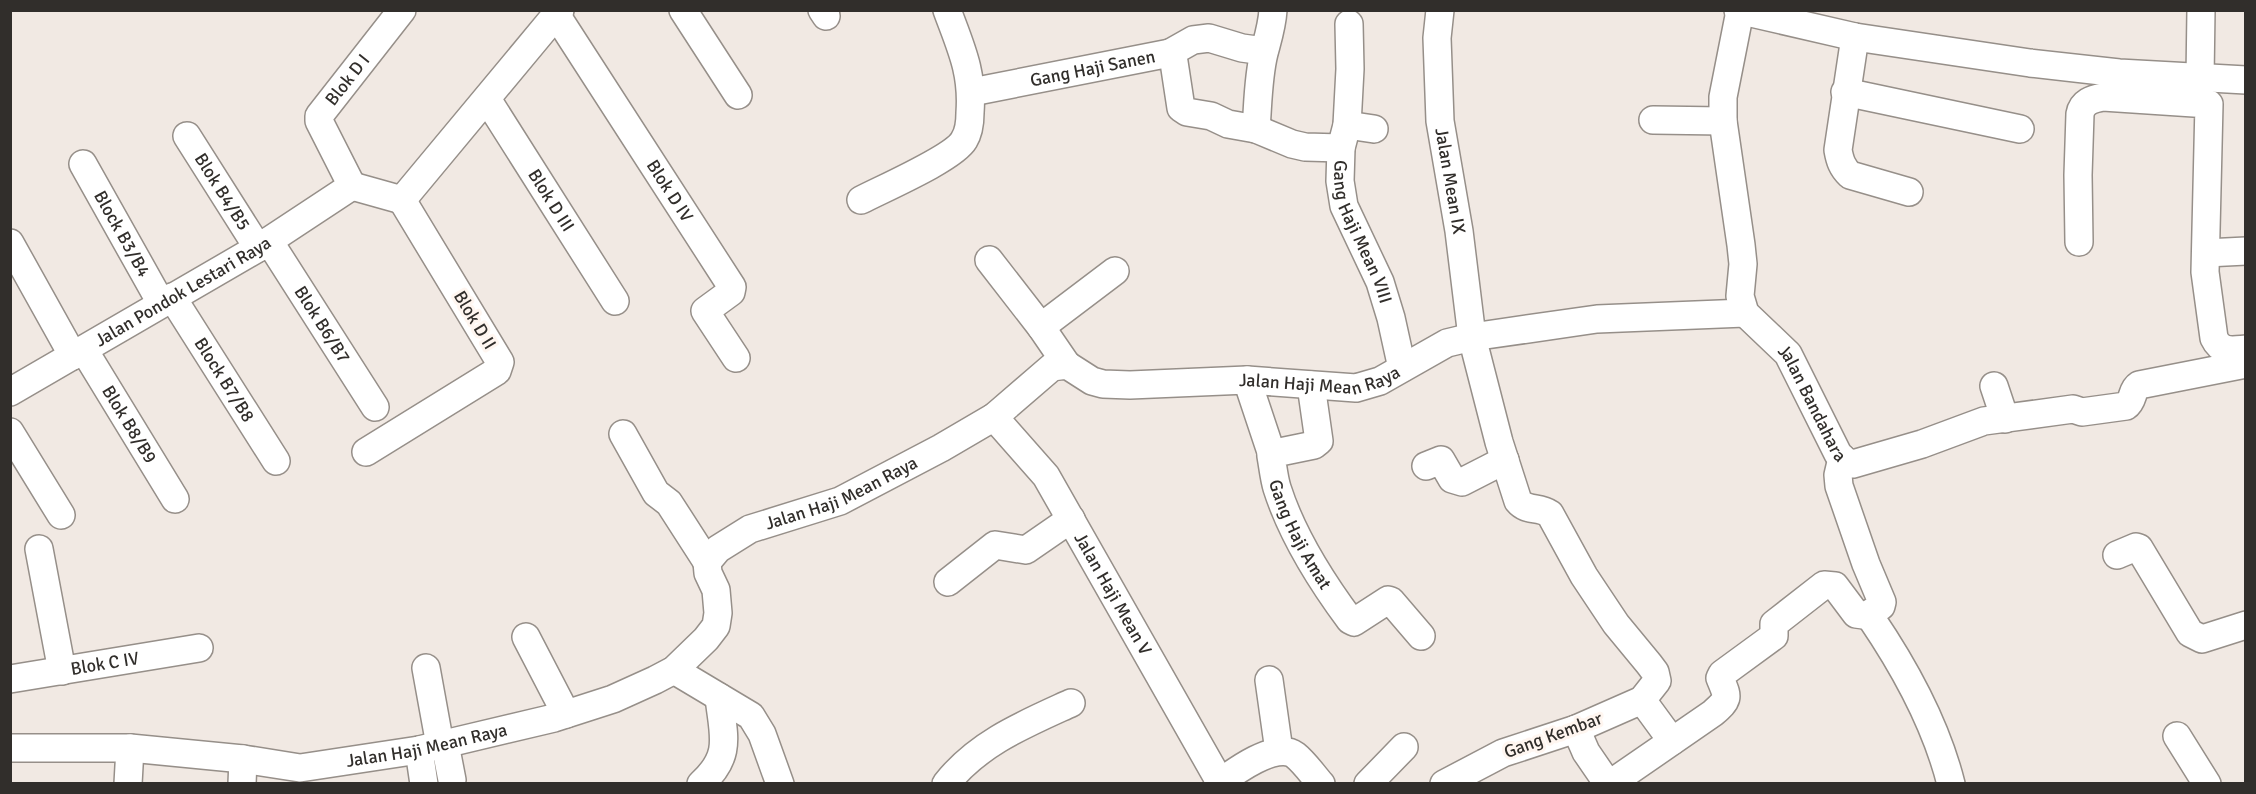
<svg xmlns="http://www.w3.org/2000/svg" width="2256" height="794" viewBox="0 0 2256 794" font-family="Signika,sans-serif">
	<rect width="100%" height="100%" fill="#f1e9e3"/>
	<g fill="none" stroke-linecap="round" stroke-linejoin="round">
		<g stroke="#968f89" stroke-width="30">
			<g id="minor">
				<path d="M683 10 738 95"/>
				<path d="M822 10 826 16"/>
				<path id="s1" d="M1440 10 1437 38 1440 121 1459 231 1472 337 1499 442 1518 501C1527 512 1539 506 1550 514L1584 576 1616 624 1649 664 1655 672 1657 681 1642 700 1576 729 1503 753 1444 784"/>
				<path d="M1738 10 1855 37 2030 63 2119 73 2246 80"/>
				<path id="s2" d="M1740 11 1723 97V121L1741 245 1743 264 1740 296 1745 313 1788 354 1838 454 1845 461 1853 464 1922 444 1984 421 2073 409 2082 412 2126 406C2134 401 2131 390 2139 385L2246 364"/>
				<path id="s3" d="M557 16 732 287 731 292 705 311 736 358"/>
				<path id="s4" d="M1349 24 1350 69 1347 125 1341 148 1340 181 1344 206 1380 282 1391 318 1402 368"/>
				<path d="M1855 37 1838 150C1840 161 1842 167 1850 175L1909 192"/>
				<path d="M1170 53 1193 40 1209 38 1242 48 1264 51"/>
				<path d="M2200 78 2201 10"/>
				<path id="s5" d="M972 92 1170 53 1174 62 1181 108 1187 112 1211 116 1228 124 1256 129 1292 144 1305 147 1341 148"/>
				<path d="M1845 92 2020 129"/>
				<path id="s6" d="M487 99 615 301"/>
				<path d="M1653 120 1723 121"/>
				<path d="M1347 125 1374 129"/>
				<path d="M1256 129C1258 104 1258 77 1264 53 1268 38 1272 26 1273 10"/>
				<path id="s7" d="M187 136 258 248"/>
				<path id="s8" d="M83 164 161 303"/>
				<path id="s9" d="M352 186 319 121V116L402 10"/>
				<path d="M352 186 402 200"/>
				<path d="M402 200 560 10"/>
				<path d="M861 200C882 189 954 158 964 140 969 132 970 122 970 113 973 72 961 48 947 10"/>
				<path id="s10" d="M269 241 375 407"/>
				<path d="M2079 242 2078 175 2080 114C2082 102 2092 99 2103 97L2209 104 2205 272 2214 338C2221 353 2232 350 2246 349"/>
				<path d="M10 243 73 356"/>
				<path d="M2206 253 2246 251"/>
				<path d="M989 260 1041 327 1067 365"/>
				<path id="s11" d="M172 297 276 461"/>
				<path d="M1041 327 1115 271"/>
				<path id="s12" d="M84 350 175 499"/>
				<path d="M1247 380 1272 455"/>
				<path id="s13" d="M1311 385 1319 441 1314 445 1275 453 1271 456C1273 467 1274 478 1277 488 1292 535 1321 581 1350 620L1354 622 1388 600 1391 601 1421 636"/>
				<path d="M1994 386 2005 419"/>
				<path id="s14" d="M10 392 258 248 352 186"/>
				<path id="s15" d="M994 417 1046 476 1220 782"/>
				<path d="M10 432 61 515"/>
				<path d="M623 434 656 493 669 503 707 562"/>
				<path d="M366 452 497 371 500 362 402 200"/>
				<path d="M1842 458 1838 475 1839 486 1866 564 1882 602 1881 606 1872 612 1871 618C1905 668 1936 724 1951 784"/>
				<path d="M1426 466 1441 460 1452 479 1462 482 1505 460"/>
				<path d="M39 549 62 671"/>
				<path d="M2117 555 2136 547 2139 548 2190 633 2202 639 2246 625"/>
				<path d="M948 582 995 545 1026 550 1071 519"/>
				<path d="M526 637 566 714"/>
				<path d="M426 668 440 745"/>
				<path d="M674 670 751 716 762 734 780 784"/>
				<path id="s16" d="M10 679 199 648"/>
				<path d="M1269 680 1279 751"/>
				<path d="M1642 700 1672 741"/>
				<path d="M1576 729 1586 752 1608 784"/>
				<path d="M2177 736 2207 784"/>
				<path d="M445 744 452 780"/>
				<path id="s17" d="M10 748H130L243 759 300 768 419 750 554 718 613 699 655 680 674 670 706 639 716 626 718 613 716 590 708 573 707 562 718 549 750 529 840 501 941 448 994 417 1052 367 1067 365 1092 381 1103 384 1130 385 1247 380 1356 388 1380 381 1447 343 1472 337 1597 319 1745 313"/>
				<path d="M419 750 424 784"/>
				<path d="M128 784 130 748"/>
				<path d="M242 784 243 759"/>
				<path d="M701 784C733 755 723 735 719 697"/>
				<path d="M946 784C978 743 1025 724 1071 703"/>
				<path d="M1218 784C1234 772 1276 741 1295 755 1305 763 1313 775 1321 784"/>
				<path d="M1368 784 1404 747"/>
				<path d="M1610 784 1713 713C1730 698 1728 698 1720 678L1722 674 1774 636V624L1824 585 1835 586 1856 614 1871 616"/>
			</g>
		</g>
		<use href="#minor" stroke="#fff" stroke-width="27"/>
	</g>
	<g text-anchor="middle" stroke-width="6" stroke-linejoin="round" paint-order="stroke">
		<g font-size="18" fill="#312e2b" stroke="#fff6f0">
			<text dy="6" stroke="none"><textPath href="#s5" startOffset="123">Gang Haji Sanen</textPath></text>
			<text dy="6" stroke="none"><textPath href="#s9" startOffset="124">Blok D I</textPath></text>
			<text dy="6" stroke="none"><textPath href="#s1" startOffset="172">Jalan Mean IX</textPath></text>
			<text dy="6" stroke="none"><textPath href="#s3" startOffset="208">Blok D IV</textPath></text>
			<text dy="6" stroke="none"><textPath href="#s7" startOffset="66">Blok B4/B5</textPath></text>
			<text dy="6" stroke="none"><textPath href="#s6" startOffset="120">Blok D III</textPath></text>
			<text dy="6" stroke="none"><textPath href="#s4" startOffset="213">Gang Haji Mean VIII</textPath></text>
			<text dy="6" stroke="none"><textPath href="#s8" startOffset="80">Block B3/B4</textPath></text>
			<text dy="6" stroke="none"><textPath href="#s14" startOffset="200">Jalan Pondok Lestari Raya</textPath></text>
			<text transform="translate(475 320) rotate(59)" y="6">Blok D II</text>
			<text dy="6" stroke="none"><textPath href="#s10" startOffset="99">Blok B6/B7</textPath></text>
			<text dy="6" stroke="none"><textPath href="#s17" startOffset="1482">Jalan Haji Mean Raya</textPath></text>
			<text dy="6" stroke="none"><textPath href="#s11" startOffset="98">Block B7/B8</textPath></text>
			<text dy="6" stroke="none"><textPath href="#s2" startOffset="420">Jalan Bandahara</textPath></text>
			<text dy="6" stroke="none"><textPath href="#s12" startOffset="87">Blok B8/B9</textPath></text>
			<text dy="6" stroke="none"><textPath href="#s17" startOffset="960">Jalan Haji Mean Raya</textPath></text>
			<text dy="6" stroke="none"><textPath href="#s13" startOffset="192">Gang Haji Amat</textPath></text>
			<text dy="6" stroke="none"><textPath href="#s15" startOffset="214">Jalan Haji Mean V</textPath></text>
			<text dy="6" stroke="none"><textPath href="#s16" startOffset="96">Blok C IV</textPath></text>
			<text transform="translate(1553 735) rotate(-20)" y="6">Gang Kembar</text>
			<text dy="6" stroke="none"><textPath href="#s17" startOffset="420">Jalan Haji Mean Raya</textPath></text>
		</g>
	</g>
	<rect width="2256" height="794" fill="none" stroke="#312e2b" stroke-width="24"/>
</svg>
